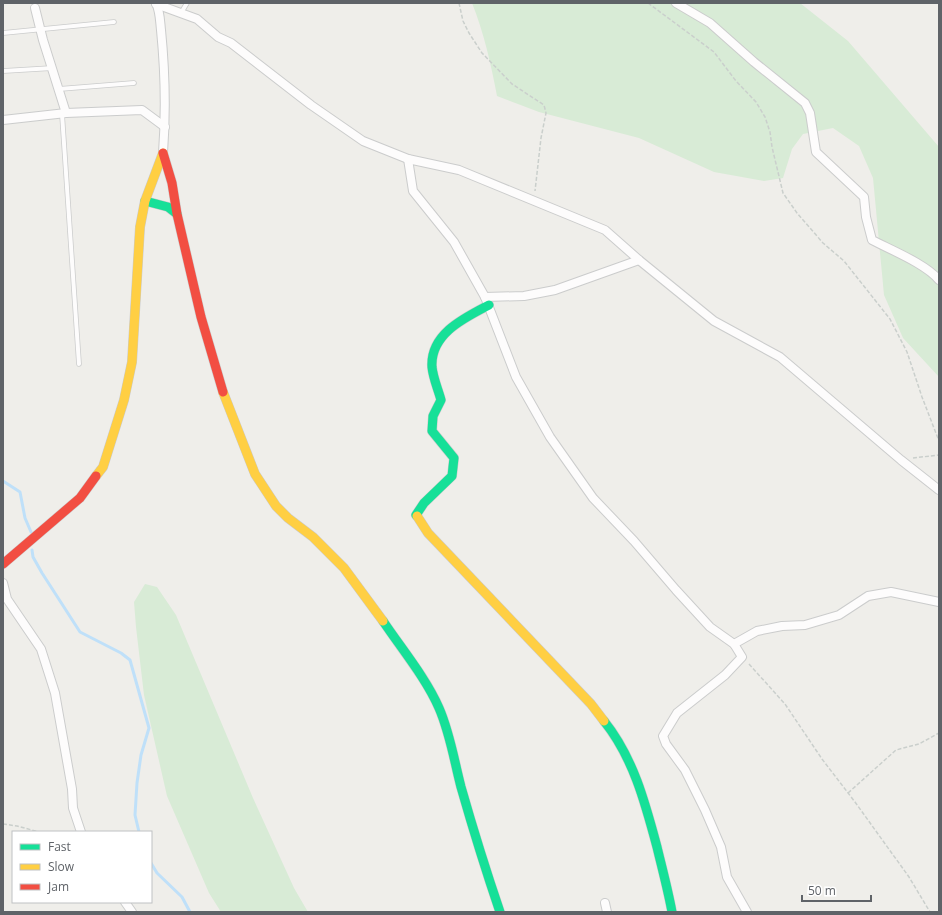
<svg xmlns="http://www.w3.org/2000/svg" width="942" height="915" viewBox="0 0 942 915" font-family="'Open Sans',sans-serif">
	<rect width="100%" height="100%" fill="#efeeea"/>
	<g fill="#d8ebd6">
		<path d="M472 3H800L848 41 939 147V377L903 338 884 295 873 178 859 146 833 128 803 134 792 149 783 178 764 181 714 172 639 138 539 112 497 96C491 64 484 33 472 3Z"/>
		<path d="M145 584 157 587 176 615 253 798 294 888 308 912H221L209 893 167 796 144 695 136 627 134 602Z"/>
	</g>
	<g fill="none" stroke-linecap="round" stroke-linejoin="round">
		<g stroke="#bfe0f9" stroke-width="3">
			<path d="M3 481 20 492 25 518 31 532"/>
			<path d="M32 550 33 557 42 573 80 632 121 653 130 660 149 728 141 755 137 783 135 815 139 832"/>
			<path d="M151 863 157 873 182 897 190 912"/>
		</g>
		<g stroke="#cbcccc" stroke-width="5.5">
			<g id="lane">
				<path d="M181 13 187 3"/>
				<path d="M3 33 114 22"/>
				<path d="M3 71 53 68"/>
				<path d="M59 89 134 83"/>
				<path d="M62 114 79 364"/>
			</g>
		</g>
		<g stroke="#cbcccc" stroke-width="10">
			<g id="street">
				<path d="M156 3C160 11 160 21 161 30 165 70 166 112 163 153"/>
				<path d="M676 3 710 23 754 62 805 103 810 113 816 152 864 197 866 217 872 240C891 250 926 264 939 280"/>
				<path d="M156 4 197 19 218 37 231 43 311 105 363 141 408 159 459 170 605 230 639 260 714 321 780 357 901 460 939 490"/>
				<path d="M35 8 43 40 66 113"/>
				<path d="M3 120 66 113 142 110 165 127"/>
				<path d="M408 159 413 191 454 242 485 297 516 377 550 437 593 498 634 541 676 590 710 627 734 644 742 657 725 675 677 713 663 736 666 744 685 770 705 810 721 847 727 877 747 912"/>
				<path d="M485 297 524 296 555 290 639 260"/>
				<path d="M3 583 7 599 41 649 55 693 72 789 73 808 81 832"/>
				<path d="M734 644 757 631 782 626 805 625 839 615 868 596 891 592 939 602"/>
				<path d="M125 902 132 912"/>
				<path d="M605 903 607 912"/>
			</g>
		</g>
		<g stroke="#cacacb" stroke-width="10">
			<g id="fast">
				<path d="M145 201 168 207 177 214"/>
				<path d="M417 516 416 515 424 503 452 476 454 458 432 431 433 416 441 400C438 389 433 378 432 367 430 334 464 318 489 305"/>
				<path d="M383 621C401 648 426 678 439 708 450 733 454 760 461 787 473 829 486 871 500 912"/>
				<path d="M604 721C633 757 645 802 657 847 662 868 668 890 672 912"/>
			</g>
		</g>
		<g stroke="#cacacb" stroke-width="10">
			<g id="slow">
				<path d="M223 392 255 474 276 506 288 518 313 537 344 568 383 621"/>
				<path d="M96 476 103 467 124 400 132 362 140 227 145 201 163 153"/>
				<path d="M417 516 428 533 591 704 604 721"/>
			</g>
		</g>
		<g stroke="#cacacb" stroke-width="10">
			<g id="jam">
				<path d="M163 153 172 183 177 214 201 317 223 392"/>
				<path d="M3 564 80 498 96 476"/>
			</g>
		</g>
		<g stroke="#cacfcc" stroke-width="1.5" stroke-dasharray="4 2" stroke-linecap="butt">
			<path d="M459 3 463 21 469 33 482 53 512 84 544 105 546 113 541 138 535 191"/>
			<path d="M648 3 714 52 736 81 756 102 765 117 770 132 772 147 783 193 797 213 823 243 844 261 890 319 907 352 922 397 939 441"/>
			<path d="M913 458 939 455"/>
			<path d="M749 664 785 704 822 759 855 802 909 877 930 912"/>
			<path d="M848 793 896 750 919 744 939 733"/>
			<path d="M3 824 17 826 39 832"/>
		</g>
		<use href="#lane" stroke="#fdfcfc" stroke-width="4"/>
		<use href="#street" stroke="#fdfcfc" stroke-width="8"/>
		<use href="#fast" stroke="#16e098" stroke-width="9"/>
		<use href="#slow" stroke="#ffcf43" stroke-width="9"/>
		<use href="#jam" stroke="#f24e42" stroke-width="9"/>
	</g>
	<rect width="942" height="915" fill="none" stroke="#5f6368" stroke-width="8"/>
	<rect x="12" y="831" width="140" height="72" fill="#ffffff" stroke="#bfc1c3"/>
	<rect x="20" y="844" width="20" height="6" fill="#16e098" stroke="#bfc1c3"/>
	<text x="48" y="851" font-size="12" fill="#5f6368">Fast</text>
	<rect x="20" y="864" width="20" height="6" fill="#ffcf43" stroke="#bfc1c3"/>
	<text x="48" y="871" font-size="12" fill="#5f6368">Slow</text>
	<rect x="20" y="884" width="20" height="6" fill="#f24e42" stroke="#bfc1c3"/>
	<text x="48" y="891" font-size="12" fill="#5f6368">Jam</text>
	<path d="M802 895v6h69v-6" fill="none" stroke="#5f6368" stroke-width="2"/>
	<text x="808" y="895" font-size="12" fill="#5f6368" stroke="#ffffff" stroke-width="3" paint-order="stroke">50 m</text>
</svg>
